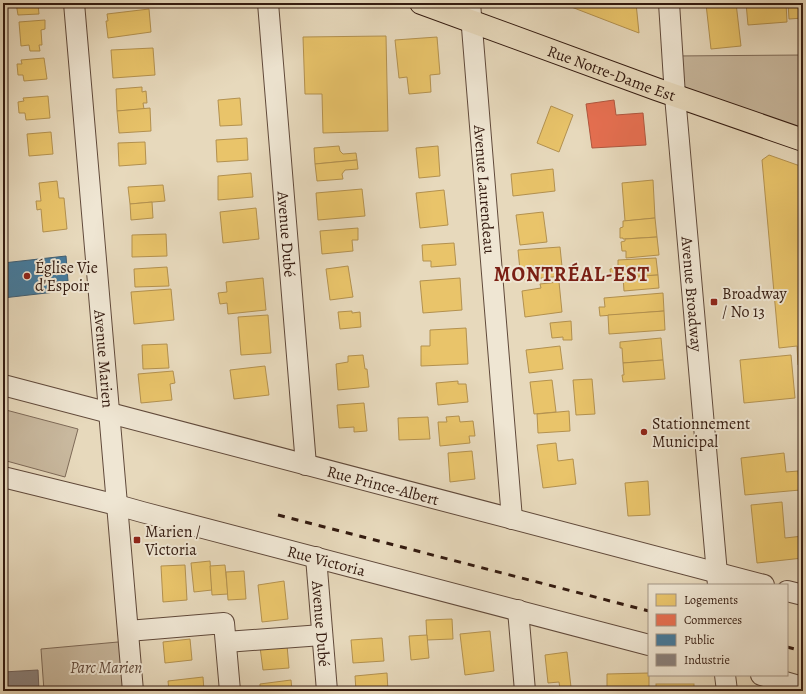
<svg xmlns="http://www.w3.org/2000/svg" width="806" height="694" viewBox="0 0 806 694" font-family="Alegreya,serif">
	<rect width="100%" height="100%" fill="#e7d9bc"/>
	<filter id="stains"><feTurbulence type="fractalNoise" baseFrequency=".005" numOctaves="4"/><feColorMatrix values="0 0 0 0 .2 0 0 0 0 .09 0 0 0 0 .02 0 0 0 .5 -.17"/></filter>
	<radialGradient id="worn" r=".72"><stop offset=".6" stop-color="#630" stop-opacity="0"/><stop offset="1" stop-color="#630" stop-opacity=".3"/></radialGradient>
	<g fill="#c9b99f" stroke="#7e6a58">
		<path d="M803 55V140L675 96 673 56Z"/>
		<path d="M6 410 78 429 65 477 3 460V424Z"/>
		<path d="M129 641 133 691H44L41 649Z"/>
	</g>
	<g fill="#e9c46a" stroke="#b3914f">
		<path d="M16 3H35V4H38L39 14 18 15Z"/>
		<path d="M561 3H636L639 33 618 25Z"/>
		<path d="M736 3 741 46 711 49 706 4Z"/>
		<path d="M746 3H786L787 22 748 25Z"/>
		<path d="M788 3H803V18L789 19Z"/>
		<path d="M149 9 151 32 108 38 106 21H108L107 14Z"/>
		<path d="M45 20V29L41 30 42 45H39L40 51H30L29 45 21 46 19 22Z"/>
		<path d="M386 36 388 131 323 133 322 94H305L303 37Z"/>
		<path d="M437 37 440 74 430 75 431 92 409 94 407 77 399 78 395 40Z"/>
		<path d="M153 48 155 75 113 78 111 50Z"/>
		<path d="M44 58 47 79 24 81 23 75H18L17 64H22L21 60Z"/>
		<path d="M142 87V92L146 91 147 103H143L144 109 117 111 116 89Z"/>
		<path d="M48 96 50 118 26 120 25 113H19L18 102 24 101 23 98Z"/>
		<path d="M240 98 242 125 220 126 218 100Z"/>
		<path d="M551 106 573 115 559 152 537 143Z"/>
		<path d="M150 108 151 131 119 133 117 111Z"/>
		<path d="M51 132 53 154 29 156 27 134Z"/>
		<path d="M247 138 248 160 217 162 216 140Z"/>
		<path d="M145 142 146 164 119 166 118 143Z"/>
		<path d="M339 146 340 151 343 154 356 153 357 160 315 164 314 148Z"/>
		<path d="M438 146 440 176 419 178 416 148Z"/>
		<path d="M769 155 803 167V364L798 365 797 346 779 348 762 160Z"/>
		<path d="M357 160 358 169 345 170 342 174 343 179 317 181 315 164Z"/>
		<path d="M553 169 555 191 513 196 511 174Z"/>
		<path d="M251 173 253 197 218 200V176Z"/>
		<path d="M653 180 655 218 625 221 622 183Z"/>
		<path d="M57 181 59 198H64L67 229 43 232 41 209 37 210 36 201H41L39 183Z"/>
		<path d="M163 185 165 201 130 204 128 187Z"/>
		<path d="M362 189 365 216 318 220 316 193Z"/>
		<path d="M444 190 448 225 420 228 416 193Z"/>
		<path d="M152 202 153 218 131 220 130 204Z"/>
		<path d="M256 208 259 239 223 243 220 212Z"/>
		<path d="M543 212 547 242 520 245 516 215Z"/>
		<path d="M655 218 657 237 623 239V238H620V228L623 227V221Z"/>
		<path d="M358 228V240H352L353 251 322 254 320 231Z"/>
		<path d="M166 234 167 256 132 257V235Z"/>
		<path d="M657 237 659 255 626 258V251H622L621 242 625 241V239Z"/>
		<path d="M454 243 456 265 431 267V261H423L422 245Z"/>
		<path d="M560 247 563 276 521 280 518 250Z"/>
		<path d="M656 258 658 275 611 278 610 269 618 268V260Z"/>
		<path d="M348 266 353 297 330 300 326 269Z"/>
		<path d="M167 267 169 286 135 287 134 269Z"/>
		<path d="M658 275 659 288 624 291 623 277Z"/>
		<path d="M263 278 266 310 228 314 227 303 220 304 218 293 227 292 226 282Z"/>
		<path d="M460 278 462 310 423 313 420 281Z"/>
		<path d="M559 282 562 312 525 317 522 291 541 288 540 284Z"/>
		<path d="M171 289 174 320 134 324 131 292Z"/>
		<path d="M663 293 664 311 600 316 599 307H605L604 298Z"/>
		<path d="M352 311V313L360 312 361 327 340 329 338 312Z"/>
		<path d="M664 311 665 330 609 334 608 315Z"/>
		<path d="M268 315 271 353 241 355 238 317Z"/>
		<path d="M571 321 572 340H563V337L552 338 550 323Z"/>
		<path d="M466 328 468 364 421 366V346H430V330Z"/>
		<path d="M661 338 663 360 623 363 622 348H620V342Z"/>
		<path d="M167 344 169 368 143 369 142 345Z"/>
		<path d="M560 346 563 369 529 373 526 350Z"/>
		<path d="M363 355 365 369H367L369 387 338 390 336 364 348 362V356Z"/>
		<path d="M791 355 795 398 744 403 740 360Z"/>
		<path d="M663 360 665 379 623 382 622 375H624L623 363Z"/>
		<path d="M265 366 269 395 234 399 230 370Z"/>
		<path d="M173 371 175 383 170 384 172 400 141 403 138 374Z"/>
		<path d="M592 379 595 414 576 415 573 380Z"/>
		<path d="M552 380 556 412 534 414 530 382Z"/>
		<path d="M458 381V384H466L468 402 438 405 436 383Z"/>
		<path d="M364 403 367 431 354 432V427L339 428 337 405Z"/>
		<path d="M569 411 570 431 538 433 537 414Z"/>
		<path d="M459 416 460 422 473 421 475 436H469L470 443 440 446 438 422H447L446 417Z"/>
		<path d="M428 417 430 439 399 440 398 418Z"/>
		<path d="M556 443 558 461 573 459 576 484 543 488 537 445Z"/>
		<path d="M472 451 475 479 450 482 448 453Z"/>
		<path d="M784 453 786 472 798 471 800 490 745 495 741 458Z"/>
		<path d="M648 481 650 515 628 516 625 483Z"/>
		<path d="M782 502 785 538 803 536V558L757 563 751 505Z"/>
		<path d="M210 561 212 590 194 592 191 563Z"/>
		<path d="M185 565 187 600 163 602 161 566Z"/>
		<path d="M225 565 228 594 212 595 210 566Z"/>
		<path d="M244 571 246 599 228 600 226 572Z"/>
		<path d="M284 581 288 619 262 622 258 585Z"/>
		<path d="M452 619 453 639 427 640 426 620Z"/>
		<path d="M490 631 494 671 465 675 460 634Z"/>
		<path d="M427 635 429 658 411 660 409 636Z"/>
		<path d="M382 638 384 661 353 663 351 640Z"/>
		<path d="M190 639 192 660 165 663 163 642Z"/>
		<path d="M287 645 289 668 263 670 260 647Z"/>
		<path d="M567 652 571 687 560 689 559 682 548 683 545 655Z"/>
		<path d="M387 673 388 691H356L355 676Z"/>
		<path d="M649 673V691H607V674Z"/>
		<path d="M203 677 204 691H169L168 681Z"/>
		<path d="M291 680 292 691H260V684Z"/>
		<rect x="656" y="684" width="38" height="7"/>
	</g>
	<path fill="#e76f51" stroke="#b1563e" d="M614 100 616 115 643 113 646 145 592 148 586 104Z"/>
	<path fill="#457b9d" stroke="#405e73" d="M66 256 68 281 55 282V292L3 298V263Z"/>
	<path fill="#8a817c" stroke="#70625c" d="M38 670 39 691H3V672Z"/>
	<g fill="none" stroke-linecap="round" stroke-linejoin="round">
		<g stroke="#614a3b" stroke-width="22">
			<g id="minor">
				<path id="s1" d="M74 3 133 691"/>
				<path id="s2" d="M268 3 306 465"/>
				<path id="s3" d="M470 3 512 519"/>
				<path id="s4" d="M669 3 675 96 718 585"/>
				<path id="s5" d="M3 385 764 585"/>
				<path id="s6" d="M3 477 117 505 142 512 649 645"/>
				<path id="s7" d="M316 557 327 691"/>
				<path d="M787 591 803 595"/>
				<path d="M518 610 525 691"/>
				<path d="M128 631 224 623 230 691"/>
				<path d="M226 642 322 635"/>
				<path d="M725 675 727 691"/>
				<path d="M761 675 803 687"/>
			</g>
		</g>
		<g stroke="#341b10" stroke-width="24">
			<g id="major">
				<path id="s8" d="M421 3 656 89 803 140"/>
			</g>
		</g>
		<use href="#minor" stroke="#efe6d3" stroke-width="20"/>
		<use href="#major" stroke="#e7d9bc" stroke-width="22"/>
		<g stroke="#341b10" stroke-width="3" stroke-dasharray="7 7" stroke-linecap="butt">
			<path d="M278 515 649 611"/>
			<path d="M787 647 803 651"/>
		</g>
	</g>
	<g fill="#8f2418" stroke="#efe6d3" stroke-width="1.5">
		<circle cx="27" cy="276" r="4"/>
		<rect x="710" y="298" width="8" height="8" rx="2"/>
		<circle cx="644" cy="432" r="4"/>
		<rect x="133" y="536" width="8" height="8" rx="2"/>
	</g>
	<g text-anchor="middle" stroke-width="4" stroke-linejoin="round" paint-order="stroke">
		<g font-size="16" fill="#341b10" stroke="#efe6d3">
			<text dy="6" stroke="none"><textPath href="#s8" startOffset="203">Rue Notre-Dame Est</textPath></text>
			<text dy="6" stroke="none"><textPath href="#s3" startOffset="187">Avenue Laurendeau</textPath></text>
			<text dy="6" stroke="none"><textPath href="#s2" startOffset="232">Avenue Dubé</textPath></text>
			<text dy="6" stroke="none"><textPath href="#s4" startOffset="292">Avenue Broadway</textPath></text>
			<text dy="6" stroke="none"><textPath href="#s1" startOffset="357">Avenue Marien</textPath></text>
			<text dy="6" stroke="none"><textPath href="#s5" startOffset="393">Rue Prince-Albert</textPath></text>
			<text dy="6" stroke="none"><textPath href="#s6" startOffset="334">Rue Victoria</textPath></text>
			<text dy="6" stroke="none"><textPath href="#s7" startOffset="67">Avenue Dubé</textPath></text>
		</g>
		<g font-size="16" fill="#341b10" stroke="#efe6d3" text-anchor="start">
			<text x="35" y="273">Église Vie<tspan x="35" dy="18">d'Espoir</tspan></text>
			<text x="722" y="299">Broadway<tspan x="722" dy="18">/ No 13</tspan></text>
			<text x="652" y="429">Stationnement<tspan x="652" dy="18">Municipal</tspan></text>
			<text x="145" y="537">Marien /<tspan x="145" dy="18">Victoria</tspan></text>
		</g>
		<g font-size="16" font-style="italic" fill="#614a3b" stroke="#efe6d3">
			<text x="106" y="673">Parc Marien</text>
		</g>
		<g font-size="20" font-weight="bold" letter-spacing="1" fill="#7a1f14" stroke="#efe6d3">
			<text x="572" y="281">MONTRÉAL-EST</text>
		</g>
	</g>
	<rect width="806" height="694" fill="none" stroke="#e7d9bc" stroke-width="16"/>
	<rect x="4" y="4" width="798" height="686" fill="none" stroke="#341b10" stroke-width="2"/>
	<rect x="8" y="8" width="790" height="678" fill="none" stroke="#341b10"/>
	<rect x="648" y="584" width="140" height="92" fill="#efe6d3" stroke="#a49585"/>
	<rect x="656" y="594" width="20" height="12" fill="#e9c46a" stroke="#a49585"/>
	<text x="684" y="604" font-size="12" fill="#341b10">Logements</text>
	<rect x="656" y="614" width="20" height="12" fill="#e76f51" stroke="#a49585"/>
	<text x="684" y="624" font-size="12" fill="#341b10">Commerces</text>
	<rect x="656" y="634" width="20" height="12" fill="#457b9d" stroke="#a49585"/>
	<text x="684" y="644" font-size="12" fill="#341b10">Public</text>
	<rect x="656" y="654" width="20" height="12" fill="#8a817c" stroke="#a49585"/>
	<text x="684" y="664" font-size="12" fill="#341b10">Industrie</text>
	<rect width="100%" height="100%" filter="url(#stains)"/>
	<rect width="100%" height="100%" fill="url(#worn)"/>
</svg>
